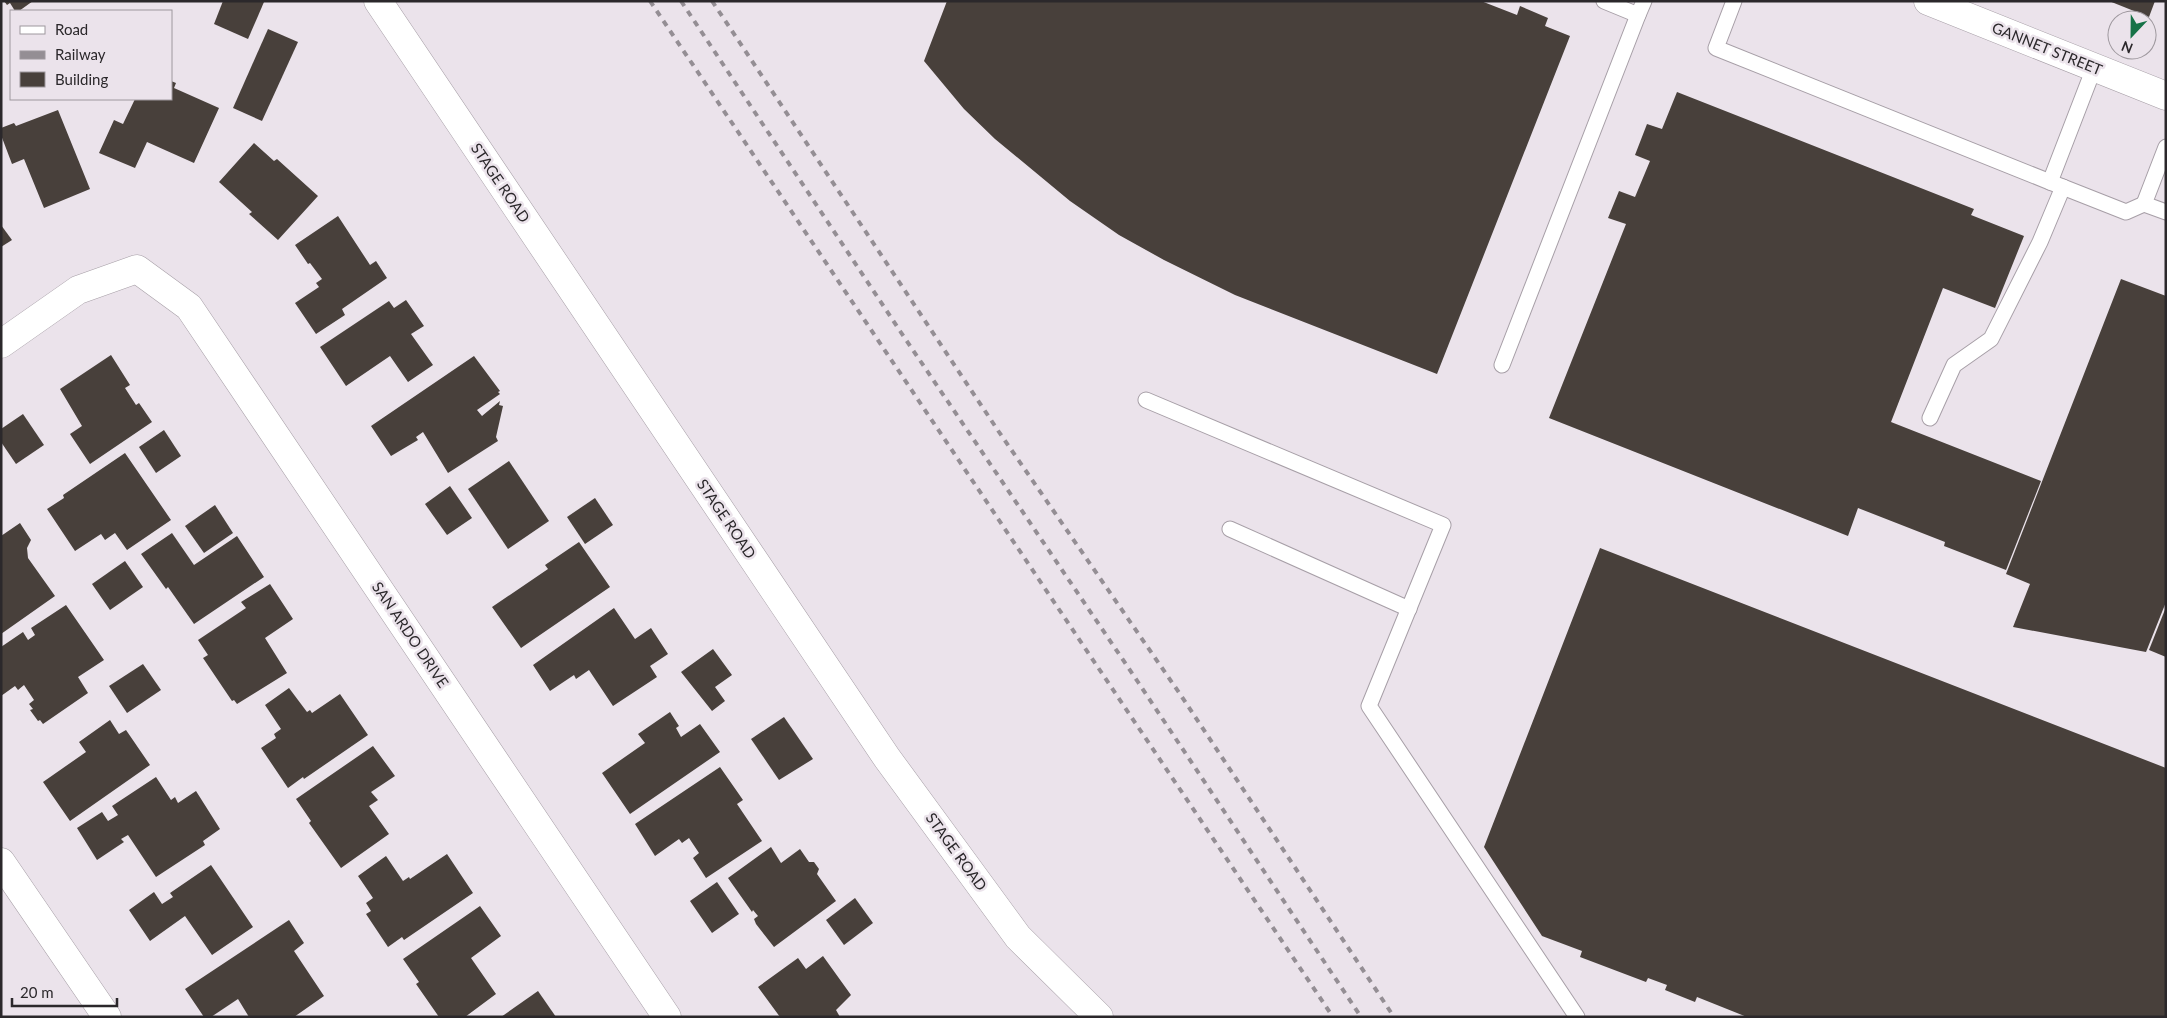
<svg xmlns="http://www.w3.org/2000/svg" width="2167" height="1018" viewBox="0 0 2167 1018" font-family="Lato,sans-serif">
	<rect width="100%" height="100%" fill="#ebe3eb"/>
	<g fill="#48403b">
		<path d="M4 1H33L19 11H15L10 3 7 5Z"/>
		<path d="M223 1 264 2 248 39 214 24Z"/>
		<path d="M947 1H1481L1517 15 1520 6 1548 18 1545 26 1570 36 1437 374 1235 295 1164 260 1119 235 1070 201 995 139 964 109 924 61Z"/>
		<path d="M2109 1H2155L2149 17Z"/>
		<path d="M268 29 298 42 262 121 233 108Z"/>
		<path d="M171 81 176 83 174 88 219 108 194 163 147 142 135 168 99 153 114 120 123 124 135 99H171Z"/>
		<path d="M1677 92 1974 209 1971 215 2024 236 1995 308 1943 288 1891 422 2041 481 2006 570 1944 546 1945 542 1858 508 1848 536 1549 418 1626 224 1608 218 1619 191 1635 197 1650 161 1635 155 1647 124 1662 129Z"/>
		<path d="M58 110 90 189 44 208 24 159 12 164 1 135V128L14 123 16 126Z"/>
		<path d="M254 143 274 161 277 159 318 196 278 240 249 214 252 212 219 182Z"/>
		<path d="M338 216 370 265 376 261 387 278 342 309 345 315 316 334 295 303 319 287 316 283 322 279 310 263 308 264 295 245Z"/>
		<path d="M1 225 12 240 1 247Z"/>
		<path d="M2121 279 2166 296V602L2146 652 2013 627 2030 584 2006 574Z"/>
		<path d="M406 300 424 326 411 334 433 365 408 382 390 356 346 386 320 347 389 301 394 308Z"/>
		<path d="M111 355 130 385 125 388 136 405 139 403 152 422 90 464 70 434 82 426 60 389Z"/>
		<path d="M474 356 500 391 498 392 500 394 477 410 482 416 500 401 499 405 503 406 496 437 498 441 448 473 423 432 416 437 418 440 391 456 371 426Z"/>
		<path d="M23 414 44 445 16 464 1 442V429Z"/>
		<path d="M164 430 181 456 156 473 139 447Z"/>
		<path d="M125 453 171 520 127 550 115 533 105 540 101 534 75 551 47 509 64 498 63 495Z"/>
		<path d="M509 461 549 521 508 549 468 489Z"/>
		<path d="M450 486 472 518 447 535 425 504Z"/>
		<path d="M595 498 613 525 585 544 567 517Z"/>
		<path d="M215 505 233 533 204 553 185 526Z"/>
		<path d="M20 523 31 540 27 548 28 558 55 596 1 634V536Z"/>
		<path d="M172 533 194 565 237 536 264 577 194 624 168 587 166 589 141 554Z"/>
		<path d="M579 542 610 587 521 648 492 607 548 569 545 565Z"/>
		<path d="M1600 548 2166 768V1017H1747L1697 997 1695 1002 1665 990 1667 985 1648 978 1646 982 1580 957 1582 951 1542 936 1484 847Z"/>
		<path d="M125 561 143 587 110 610 92 584Z"/>
		<path d="M270 584 293 619 265 638 287 673 237 704 234 700 232 701 203 658 208 655 198 640 246 608 241 602Z"/>
		<path d="M66 605 104 660 78 677 88 693 43 724 40 720 38 721 30 710 33 709 29 704 34 700 24 685 18 690 15 686 1 696V647L23 632 28 640 35 635 31 628Z"/>
		<path d="M2166 607V657L2149 650Z"/>
		<path d="M614 608 635 639 651 628 668 654 650 666 657 677 613 706 589 670 576 679 574 675 550 691 533 665Z"/>
		<path d="M713 649 732 675 715 687 725 701 712 711 681 672Z"/>
		<path d="M143 664 161 690 127 713 109 686Z"/>
		<path d="M289 688 307 712 310 710 312 713 340 694 368 735 304 779 303 777 288 788 261 748 276 738 274 734 281 729 265 705Z"/>
		<path d="M670 712 679 726 676 728 681 737 700 724 720 752 630 814 602 773 645 743 638 734Z"/>
		<path d="M784 717 813 759 779 780 751 739Z"/>
		<path d="M110 720 119 734 126 730 150 765 70 821 43 782 86 752 79 742Z"/>
		<path d="M373 746 395 776 371 792 378 800 369 806 389 834 341 868 309 823 311 821 296 799Z"/>
		<path d="M720 767 743 800 737 804 762 841 706 878 693 858 699 853 689 838 682 843 679 839 655 856 635 824Z"/>
		<path d="M156 777 171 800 175 797 178 803 196 791 220 829 203 841 205 845 156 877 128 835 121 839 124 842 97 860 77 828 102 812 108 821 118 815 112 806Z"/>
		<path d="M771 847 781 863 800 849 809 862H814L819 869 817 874 836 901 774 947 756 924 754 919 758 916 753 910 752 912 728 878Z"/>
		<path d="M447 854 473 893 404 940 402 937 388 947 366 914 371 911 366 903 373 898 358 876 386 856 403 881 409 877 410 879Z"/>
		<path d="M211 865 253 927 212 955 185 916 150 941 129 910 154 892 162 904 173 897 170 893Z"/>
		<path d="M717 882 739 914 712 933 690 901Z"/>
		<path d="M855 898 873 923 844 945 826 920Z"/>
		<path d="M480 906 501 936 471 958 496 994 465 1017H439L416 984 419 982 403 959Z"/>
		<path d="M289 920 304 943 294 951 324 996 294 1017H249L238 999 211 1017H204L185 989Z"/>
		<path d="M823 956 851 995 836 1010 840 1017H780L758 987 798 958 806 969Z"/>
		<path d="M538 991 556 1017H501Z"/>
	</g>
	<g fill="none" stroke-linecap="round" stroke-linejoin="round">
		<g stroke="#a79fa7" stroke-width="17">
			<g id="service">
				<path d="M1604 1 1638 15 1644 1"/>
				<path d="M1734 1 1716 48 2050 182"/>
				<path d="M2094 68 2050 182 2126 212 2144 204"/>
				<path d="M2166 147 2144 204 2166 212"/>
				<path d="M1502 365 1638 15"/>
				<path d="M1146 400 1443 525 1369 706 1577 1017"/>
				<path d="M1930 418 1954 365 1991 339 2040 242 2063 187"/>
				<path d="M1230 529 1409 609"/>
			</g>
		</g>
		<g stroke="#a79fa7" stroke-width="29">
			<g id="minor">
				<path d="M1928 1 2166 96"/>
				<path d="M1 344 78 290 137 269 189 307 667 1017"/>
				<path d="M1 862 107 1017"/>
			</g>
		</g>
		<g stroke="#a79fa7" stroke-width="29">
			<path id="secondary" d="M378 1 887 758 1018 937 1099 1017"/>
		</g>
		<use href="#service" stroke="#fff" stroke-width="15"/>
		<use href="#minor" stroke="#fff" stroke-width="28"/>
		<use href="#secondary" stroke="#fff" stroke-width="28"/>
		<g stroke="#948e94" stroke-width="4" stroke-dasharray="6 6" stroke-linecap="butt">
			<path d="M650 1 1333 1017"/>
			<path d="M681 1 900 331 1138 682 1361 1017"/>
			<path d="M712 1 999 432 1180 694 1394 1017"/>
		</g>
	</g>
	<g text-anchor="middle" stroke-width="5" stroke-linejoin="round" paint-order="stroke">
		<g font-size="15" fill="#2b282b" stroke="#ebe3eb">
			<text transform="translate(2047 49) rotate(22)" y="5">GANNET STREET</text>
			<text transform="translate(500 183) rotate(56)" y="5">STAGE ROAD</text>
			<text transform="translate(726 519) rotate(56)" y="5">STAGE ROAD</text>
			<text transform="translate(410 635) rotate(56)" y="5">SAN ARDO DRIVE</text>
			<text transform="translate(956 852) rotate(54)" y="5">STAGE ROAD</text>
		</g>
	</g>
	<rect width="2167" height="1018" fill="none" stroke="#2b282b" stroke-width="5"/>
	<rect x="10" y="10" width="162" height="90" fill="#ebe3eb" stroke="#9e989e"/>
	<rect x="20" y="26" width="25" height="8" fill="#ffffff" stroke="#9e989e"/>
	<text x="55" y="35" font-size="15" fill="#2b282b">Road</text>
	<rect x="20" y="51" width="25" height="8" fill="#948e94" stroke="#9e989e"/>
	<text x="55" y="60" font-size="15" fill="#2b282b">Railway</text>
	<rect x="20" y="72" width="25" height="15" fill="#48403b" stroke="#9e989e"/>
	<text x="55" y="85" font-size="15" fill="#2b282b">Building</text>
	<g transform="translate(2132 35) rotate(202)"><circle r="24" fill="#ebe3eb" stroke="#9e989e"/>
	<path d="M0-4L9 19L0 12L-9 19Z" fill="#167247"/>
	<text y="-8" font-size="14" font-weight="bold" text-anchor="middle" fill="#2b282b">N</text>
	</g>
	<path d="M12 998v8h105v-8" fill="none" stroke="#2b282b" stroke-width="2.5"/>
	<text x="20" y="998" font-size="15" fill="#2b282b" stroke="#ebe3eb" stroke-width="4" paint-order="stroke">20 m</text>
</svg>
